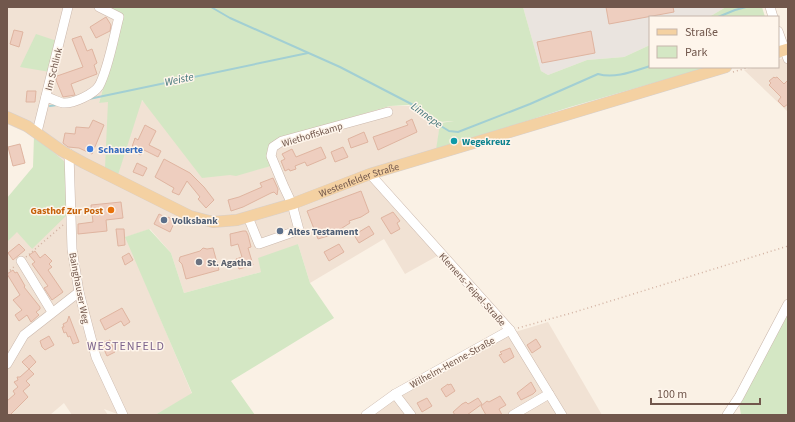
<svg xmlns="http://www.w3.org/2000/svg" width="795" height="422" viewBox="0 0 795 422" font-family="'Source Sans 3',sans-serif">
	<rect width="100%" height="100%" fill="#faf1e5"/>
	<g fill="#f1e2d4">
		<path d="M7 7H102L122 22 99 103 108 101 118 174 141 100 230 175H236L270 166 267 154 268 146 277 139 390 106H410L440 123 436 155 369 177 439 255 405 274 384 239 310 283 298 244 261 272 184 293 171 253 150 229 126 237 192 394 155 415H120L104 409 108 415H72L64 403 50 415H7V242L17 231 32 249 38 141 34 136 7 124Z"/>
		<path d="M788 56V112L744 70 756 67H778V60Z"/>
		<path d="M548 322 602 415H374L402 394 515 332Z"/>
	</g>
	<path fill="#eae4df" d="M523 7H726L709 17H650V45L624 57 587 60 548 75 541 71Z"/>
	<g fill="#d4e7c4">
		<path d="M102 7H523L541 71 548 75 587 60 624 57 650 45V67H709L570 107 436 150 440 123 454 121 440 122 409 105 390 106 277 139C264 149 266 151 271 166L236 176 230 175 202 178 142 100 118 175 105 168 108 102 99 103 122 22Z"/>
		<path d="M726 7H762L765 17H709Z"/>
		<path d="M36 34 57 41 50 72 20 67Z"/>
		<path d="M34 136 65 162 69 213 32 249 17 232 7 242V198L33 167Z"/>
		<path d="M149 229 171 253 184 293 261 272 258 258 298 244 310 283 334 318 231 381 255 415H155L192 393 125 237Z"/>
		<path d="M788 309V415H741L739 403Z"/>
	</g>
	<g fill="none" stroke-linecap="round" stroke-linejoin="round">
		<g stroke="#a2cfd3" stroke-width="2">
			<path d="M211 7 230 18 340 67 421 109 436 123 449 131 458 132 530 104 598 74C615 79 634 71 650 66"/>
			<path d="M718 17 735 10 746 7"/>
			<path d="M89 99 308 53"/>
			<path d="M50 106 57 105"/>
		</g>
	</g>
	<g fill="#eecebf" stroke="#dfb4a0">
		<path d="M606 7H673L674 12 609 24Z"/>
		<path d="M106 17 111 25 110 31 96 38 90 27Z"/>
		<path d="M14 30 23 32 19 47 10 44Z"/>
		<path d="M591 31 595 53 542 63 537 42Z"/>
		<path d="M81 36 87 51 92 49 97 63 94 65 97 74 71 84 75 95 63 97 56 80 57 76 83 67 72 39Z"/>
		<path d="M774 77 775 78 777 77 784 84 788 80V104L784 107 778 101 781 97 769 85 771 83 769 81Z"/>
		<path d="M27 91H36L35 102H26Z"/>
		<path d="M412 119 417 132 378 150 373 137 408 125 406 122Z"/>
		<path d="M93 120 104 125 92 154 79 148 68 147 63 143 65 133 75 134 76 127 89 128Z"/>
		<path d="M145 125 156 131 149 145 161 151 158 157 144 150 141 155 131 150 135 138 138 140Z"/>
		<path d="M364 132 368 142 351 148 348 139Z"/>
		<path d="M20 144 25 163 13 166 8 147Z"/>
		<path d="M321 147 326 158 307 166 305 162 295 166 296 169 290 171 289 169 285 171 281 161 285 159 282 154 292 149 296 157Z"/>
		<path d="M343 147 348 157 335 162 331 152Z"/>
		<path d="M164 159 190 173 204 187 214 200 206 208 198 199 200 197 187 181 179 195 172 192 174 188 155 177Z"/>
		<path d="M137 163 147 168 143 176 133 172Z"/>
		<path d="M273 178 278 189 277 195 274 192 271 193 243 207 231 211 228 200 239 197 262 187 260 183Z"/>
		<path d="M361 191 369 212 361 217 349 221 350 223 331 235 318 239 307 211Z"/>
		<path d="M121 202 123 218 106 220 107 231 78 234V224L93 222 91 205Z"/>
		<path d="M393 212 400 221 397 223 400 229 391 234 381 218Z"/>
		<path d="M159 214 167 218 168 217 175 221 170 232 154 224Z"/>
		<path d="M369 226 374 234 359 243 354 235Z"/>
		<path d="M116 229H124L125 245 118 246Z"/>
		<path d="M243 231H246L248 235 251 247 248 248 253 265 239 269 236 259 242 257 238 244 231 246 230 234Z"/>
		<path d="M19 244 25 250 13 260 8 253Z"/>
		<path d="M339 244 344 252 329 261 324 252Z"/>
		<path d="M203 248 207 249 213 248 219 270 186 279 182 264 179 261 180 257 200 251Z"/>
		<path d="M35 251 40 258 45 254 52 261 49 264 52 267 48 270 63 292 52 300 44 288 48 286 32 264 35 262 29 255Z"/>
		<path d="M129 253 133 260 125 265 122 257Z"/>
		<path d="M13 270 15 273 17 272 25 286 24 287 40 307V309L36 312 39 315 31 322 27 315 19 321 15 315 22 310 13 300 20 295 7 274Z"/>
		<path d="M122 308 130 322 124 326 121 321 105 330 100 320Z"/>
		<path d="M69 316 79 342 73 344 70 336 68 337 66 332 64 333 62 327H64L63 324 67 322Z"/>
		<path d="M49 336 54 345 45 350 42 347 40 341Z"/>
		<path d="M536 339 541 347 532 353 527 345Z"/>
		<path d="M110 340 115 352 107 356 101 343Z"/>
		<path d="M510 348 514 357 504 363 499 355 502 354 500 352Z"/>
		<path d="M30 355 36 362 29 369 34 374 26 381 30 385 23 391 28 397 10 415H7V401L15 394 13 391 18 387 14 382 18 380 17 377H20L29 369 22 362Z"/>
		<path d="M531 382 536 391 533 394 521 400 517 393Z"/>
		<path d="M448 384V385L451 384 455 391 446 397 441 389Z"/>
		<path d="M500 396 506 405 499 409 502 415H486L481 406 487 401 489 402Z"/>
		<path d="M427 398 432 406 422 412 417 403Z"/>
		<path d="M478 398 482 404 467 415H455L453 412 462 404 466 402 468 404Z"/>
	</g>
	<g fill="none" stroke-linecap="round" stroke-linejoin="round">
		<g stroke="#cbb8ac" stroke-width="10">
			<g id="minor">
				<path d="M770 7 773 17"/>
				<path d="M778 31 788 59"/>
				<path d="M46 97C51 98 58 102 63 103 73 104 94 94 99 86 108 70 114 36 119 17L99 7"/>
				<path d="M37 132 68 7"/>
				<path d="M69 154 72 249 79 292 96 357 123 415"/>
				<path d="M370 174 510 330 562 415"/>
				<path d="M248 217 259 244 299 230 292 204 284 187 271 156 273 147 282 141 388 112"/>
				<path d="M21 261 52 312"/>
				<path d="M7 364 24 335 79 292"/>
				<path d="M395 394 411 415"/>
				<path d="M366 415 395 394 510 330"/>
				<path d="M513 415 549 394"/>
				<path d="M727 415 739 397 788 304"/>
			</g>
		</g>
		<g stroke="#d7d0cd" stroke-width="12">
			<g id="major">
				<path d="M778 52 788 49"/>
				<path id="s1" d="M7 117 27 126 62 151 84 163 190 216 213 222 237 220 292 204 370 174 726 67"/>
			</g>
		</g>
		<g stroke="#d2b2a2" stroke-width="1.5" stroke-dasharray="1 3" stroke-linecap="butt">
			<path d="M733 72 750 67"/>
			<path d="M26 257 63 225"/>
			<path d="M7 273 16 265"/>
			<path d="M518 328 575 312 788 246"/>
		</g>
		<use href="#minor" stroke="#fff" stroke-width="9"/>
		<use href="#major" stroke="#f4d1a2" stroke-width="11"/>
	</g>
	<circle fill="#0f9aa8" stroke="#fef5eb" stroke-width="1.5" cx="454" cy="141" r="4"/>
	<circle fill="#3f7fe0" stroke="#fef5eb" stroke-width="1.5" cx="90" cy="149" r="4"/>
	<circle fill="#e8710a" stroke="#fef5eb" stroke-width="1.5" cx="111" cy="210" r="4"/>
	<g fill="#5c6f8a" stroke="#fef5eb" stroke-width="1.5">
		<circle cx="164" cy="220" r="4"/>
		<circle cx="280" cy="231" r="4"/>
	</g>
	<circle fill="#6b7280" stroke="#fef5eb" stroke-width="1.5" cx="199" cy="262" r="4"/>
	<g text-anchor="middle" stroke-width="3" stroke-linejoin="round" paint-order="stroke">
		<g font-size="10" fill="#71574c" stroke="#fef5eb">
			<text transform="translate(53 69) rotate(-76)" y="4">Im Schlink</text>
			<text transform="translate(312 134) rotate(-17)" y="4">Wiethoffskamp</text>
			<text dy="4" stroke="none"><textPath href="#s1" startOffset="385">Westenfelder Straße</textPath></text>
			<text transform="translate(80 288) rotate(79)" y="4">Bainghauser Weg</text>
			<text transform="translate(473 289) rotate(48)" y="4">Klemens-Teipel-Straße</text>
			<text transform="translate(452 362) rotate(-29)" y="4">Wilhelm-Henne-Straße</text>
		</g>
		<g font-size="10" font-weight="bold" fill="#0d838f" stroke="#fef5eb" text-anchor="start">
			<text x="462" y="145">Wegekreuz</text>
		</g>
		<g font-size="10" font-weight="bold" fill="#366cbe" stroke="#fef5eb" text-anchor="start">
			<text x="98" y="153">Schauerte</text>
		</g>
		<g font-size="10" font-weight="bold" fill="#c56008" stroke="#fef5eb" text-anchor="end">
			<text x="103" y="214">Gasthof Zur Post</text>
		</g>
		<g font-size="10" font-weight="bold" fill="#4e5e75" stroke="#fef5eb" text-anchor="start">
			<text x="172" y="224">Volksbank</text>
			<text x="288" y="235">Altes Testament</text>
		</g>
		<g font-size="10" font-weight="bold" fill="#5b616d" stroke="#fef5eb" text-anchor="start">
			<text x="207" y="266">St. Agatha</text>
		</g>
		<g font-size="11" font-style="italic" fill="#44777c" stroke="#fef5eb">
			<text transform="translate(179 79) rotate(-12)" y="4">Weiste</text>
			<text transform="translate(427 115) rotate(36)" y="4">Linnepe</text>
		</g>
		<g font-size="12" letter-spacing="1" fill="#7d648d" stroke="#fef5eb">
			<text x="126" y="350">WESTENFELD</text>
		</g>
	</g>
	<rect width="795" height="422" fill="none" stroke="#71574c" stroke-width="16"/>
	<rect x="649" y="16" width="130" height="52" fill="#fef5eb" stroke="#c6b6ab"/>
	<rect x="657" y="29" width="20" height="6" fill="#f4d1a2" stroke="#c6b6ab"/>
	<text x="685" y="36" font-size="12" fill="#71574c">Straße</text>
	<rect x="657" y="46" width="20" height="12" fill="#d4e7c4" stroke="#c6b6ab"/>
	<text x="685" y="56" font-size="12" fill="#71574c">Park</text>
	<path d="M651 398v6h109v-6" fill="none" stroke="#71574c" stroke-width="2"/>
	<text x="657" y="398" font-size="12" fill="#71574c" stroke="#fef5eb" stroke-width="3" paint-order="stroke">100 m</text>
</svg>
